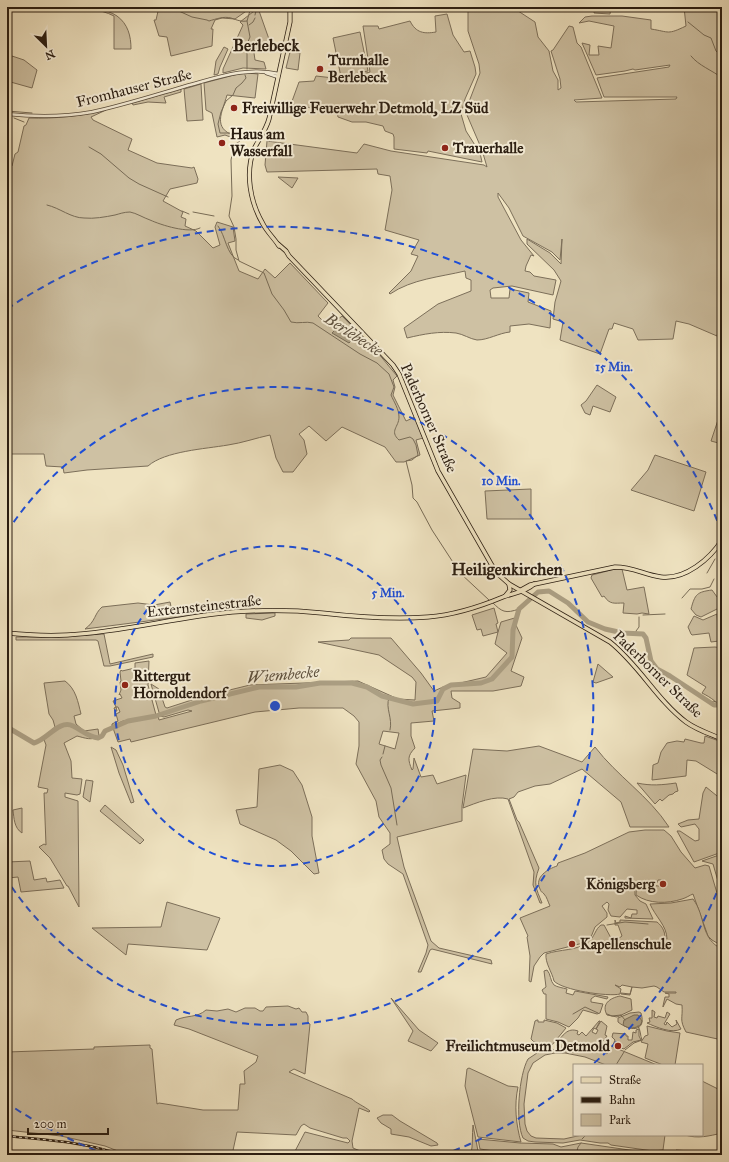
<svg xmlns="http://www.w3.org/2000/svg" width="729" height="1162" viewBox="0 0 729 1162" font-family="'IM FELL Great Primer',serif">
	<rect width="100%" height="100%" fill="#efe3c1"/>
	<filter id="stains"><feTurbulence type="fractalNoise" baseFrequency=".005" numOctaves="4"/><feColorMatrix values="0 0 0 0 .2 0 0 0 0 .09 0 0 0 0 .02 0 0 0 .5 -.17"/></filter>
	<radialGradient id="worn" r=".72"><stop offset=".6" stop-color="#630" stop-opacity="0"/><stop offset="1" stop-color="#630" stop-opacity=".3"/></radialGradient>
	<g fill="#cec1a3" stroke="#7c6f5a" fill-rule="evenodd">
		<path d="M16 7C41 7 97 2 117 16 128 24 131 36 131 49H114V16C85 1 47 14 16 7Z"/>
		<path d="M159 7H252L235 19 222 18 215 20 211 29H213L212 46 171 56 167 37 159 36 154 20H156Z"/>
		<path d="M468 7H512L535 22 538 37 549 51 553 71 558 80V90L561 88 560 79 551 51 553 50 569 26 573 27 577 43 581 47 602 98 574 100 576 102 676 99 677 97H604L597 78 669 67 670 65 635 70 633 69 625 71 596 75 582 43 590 45 589 55H599L598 46 611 48 614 26 589 21 579 23 585 17 592 16H622L651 20V29C670 32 667 35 686 26L684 7H722V327L718 331 717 336 689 324 676 321 673 339 638 340 633 329 614 323 612 329H609L600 354 560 340 563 322 553 319 555 302 561 281 554 270 527 244V239L550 253 561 264 562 239 560 260 552 252 523 236 509 208 498 193V197L521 240 534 256 531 255 526 266 525 271 530 272 534 276 556 280 553 295 512 286 493 288 490 290 491 298H509L510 289 529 293 528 302 551 311 550 328 529 324 510 326V332C499 333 488 340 477 340 470 339 463 334 456 333 439 331 424 334 407 338L404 328 438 304 471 291V280L466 278 465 271C440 277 412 279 390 294L389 293 411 271 418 256 411 254 419 240 385 230 392 190 390 176 378 174 377 169 267 172 265 165 267 141 357 153 364 144 391 151 484 165 487 167 482 150 467 115V107L480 73 479 64 468 31Z"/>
		<path d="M595 7H611L610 14 594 13Z"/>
		<path d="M258 8 270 42 269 47 264 46 257 47 254 53 255 60 264 62 266 69 243 68 223 73V69L243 25 240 22Z"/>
		<path d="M447 14 453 35 464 52 470 51 475 67 476 74 465 99 461 114 466 131 480 153 482 162 428 151 427 153 394 149V137L393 134 385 131 383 126 366 122H352L338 117 337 113 291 104 299 82 314 81 316 76 342 79 370 72 363 26H378L379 29 410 21C416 33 424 34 436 32L435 16Z"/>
		<path d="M360 32 368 71 341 77 333 38Z"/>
		<path d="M224 47 228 49 220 67 218 74 214 75 216 61Z"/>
		<path d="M290 52 300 53 298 70 286 68Z"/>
		<path d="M12 56 24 60 37 70 32 88 7 81V76Z"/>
		<path d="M248 73 258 74 255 98 227 95C222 113 212 128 235 136L233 138 225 135 217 137 212 113 206 110 204 83 238 74Z"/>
		<path d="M201 84 203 120 187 121 184 89Z"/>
		<path d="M181 89V92L164 97 166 103 148 102 133 105 132 103Z"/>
		<path d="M106 110 91 117 93 120 132 139 128 150 157 163 192 168 194 167 198 179 197 183 170 189 163 201 183 212 181 217 186 219 185 226 196 231 213 248 220 245 215 227 217 222 233 227 235 241 228 243 239 271 258 279 265 269 275 278 290 263 328 303 318 316 329 327 342 316 378 353 397 376 393 380 395 387 393 395 406 421 415 417 423 438 416 440 420 455 404 462H396L385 447 342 427 326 441 309 426 299 434 304 440 307 454 293 472H283L276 458 270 435C256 438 242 443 228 445 205 449 165 451 148 466L87 470 64 473 63 467 46 466 44 454H7V166H12L15 154 18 152 24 126 26 125 29 118C55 119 81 116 106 110Z"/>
		<path d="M278 177 298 178 292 188Z"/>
		<path d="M597 385 616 397 610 412 593 406 590 415 585 413 581 405 586 401Z"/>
		<path d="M722 408V444L711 441Z"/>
		<path d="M655 455 706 472 694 511 631 490 648 470Z"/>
		<path d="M531 489V519H487L485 491Z"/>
		<path d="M619 568 622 569 627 590 644 587 649 614 642 613 637 614 623 613 624 603C614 603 610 605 604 596L602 597 591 578 592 575Z"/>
		<path d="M712 590 720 601 719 608 701 617 696 615 691 609C695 594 697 592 712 590Z"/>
		<path d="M170 602 173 615 225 608 226 611 85 629C96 621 94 614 102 607L138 603 154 605Z"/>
		<path d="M494 608 498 623 496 624 498 632 501 622 518 617 515 623 522 638 511 671 524 677 521 686 493 691H451L452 698 460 703V708L432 711 434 721 411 723V736L415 748C407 756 408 760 412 770L413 769 414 758 421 777 433 775 437 784 466 775 462 806V821L397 837 404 867 431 941 439 948 491 960 492 964 432 949 430 950 421 972H418L426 953 428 945 403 874 388 864 384 859 382 850 390 844V833L379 817 376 801 356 764 359 746V722L354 716 343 708H299L255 712 131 742 130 739 118 742 113 728 129 722 158 716 159 720 192 711 188 710 164 717 160 716 151 684 159 689 165 707 167 708 201 697 250 685 358 681 398 699 415 700 416 682 412 677 379 655 318 642 349 640 351 638H391L421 673 434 691 443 687 486 677 507 653 495 644 498 632 483 636 481 629 477 630 472 615ZM383 731 399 733 395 749 379 744Z"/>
		<path d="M275 613V616L262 620 246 618V614Z"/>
		<path d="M717 614 719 641 711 642 709 633 692 635 691 634 688 627 694 616 703 620Z"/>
		<path d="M104 634 110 664 153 654V657L110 666H104L98 641 96 640H16V637H57Z"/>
		<path d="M715 647 722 648V712C720 703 710 697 702 693L706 687 687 675 694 648Z"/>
		<path d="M149 661 148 685 156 715 123 721 112 726V724L118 721 116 714 120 712 118 707H116L117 711H115L114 708 116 707 113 701 122 698 120 694 119 695 121 690 120 682 121 681 120 672 121 670 122 671 135 668V663Z"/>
		<path d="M598 664 613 677 596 683 593 682Z"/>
		<path d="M65 681C76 689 78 702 81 714L74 716 76 724 84 731 98 729 99 736C92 741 85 738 77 736L64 743 71 761 72 778 82 779 80 794 77 795 65 793V797L78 801 79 907 68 886H67L50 858 39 847 44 844 46 845 44 793H47L48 789 38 787 46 745 43 737 55 727 53 720 49 714 44 683Z"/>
		<path d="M705 736 722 742V777L696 761 687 760 686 776 652 780 653 765 658 763 661 752 667 743 677 741 684 742 685 739 701 743H704Z"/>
		<path d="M539 746 582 762 595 747C617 776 649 796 669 827H630L621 802 582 769 550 784 535 786 518 792 514 797 509 799 517 820 519 822 539 868C533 884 536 888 542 903H540L533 885 534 872 508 799C495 795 476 803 463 808L473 749 507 751Z"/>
		<path d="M111 747 116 750 123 765 134 802 131 803 119 773Z"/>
		<path d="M280 765 293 771 302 785 312 817V836L319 873 314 874 291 851 276 840 240 824 236 810 257 807 259 769Z"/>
		<path d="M86 780 93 781 90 802 83 797Z"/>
		<path d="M637 783C651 786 662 785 676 783L678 791 675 792 673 794 669 795 662 801 660 799 655 804Z"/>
		<path d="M706 787 722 800V852L694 862 677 831H680L695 841 699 840V829L695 824 681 827 678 824 688 820 699 819 703 793Z"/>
		<path d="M105 805 144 840 140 844 100 811Z"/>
		<path d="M22 808V833C14 828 14 818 13 810Z"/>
		<path d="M645 830H664L671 836 681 852 695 868 705 865 709 866 722 910V946L712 940 708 936 693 894C690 895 686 898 682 899 667 904 649 904 636 895 636 877 651 887 662 886L664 884V880H658L657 883C647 887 634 875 635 895L640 901 646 904 653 919 625 918V916L631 918 632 914H637V910L627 909 620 917 611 916 608 910 609 904 607 902 602 906 607 913V917L595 927 591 937 583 943 544 953 540 957 534 966 531 982 529 981 530 956 527 937 528 936 520 918 550 906C548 902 547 897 544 894 541 890 542 894 540 889 534 877 548 869 557 866L558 863 585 853 629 832Z"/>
		<path d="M722 854V895L713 864 702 861Z"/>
		<path d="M30 861 34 880 46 878 47 882 60 880 64 888 21 892 18 877 8 878 7 862Z"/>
		<path d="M693 899C706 916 700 939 722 949V1040L686 1032C679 1019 683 1019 682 1005L676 1004 667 999 663 1007V1006L665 997H669V994L665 993H676V992H664L657 987 654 986 642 988 632 987 630 995 621 994V993L630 994 632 987 622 985 620 987 615 985 621 989 620 994C608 997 562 990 554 981 552 972 545 963 546 954 560 949 577 951 588 942 595 937 595 929 601 925H604L611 938 618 939 622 936 618 925H615V920L616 923 620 922V920L657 922C662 926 665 931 665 938L667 939C667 926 655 916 650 904L671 903Z"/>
		<path d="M167 902 220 918 207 950 128 944 126 955 92 928 161 927Z"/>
		<path d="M547 970C551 974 550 981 554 985 557 987 563 988 567 989L566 993 573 995 575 991 608 997 607 999 595 996 591 999V1002L603 1004 600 1013 597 1014 583 1010 578 1018 569 1027 558 1022 546 1019V994H544L542 990 546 987 544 971Z"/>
		<path d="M620 996 631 999 632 1010 617 1017 607 1015C601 1004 610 998 620 996Z"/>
		<path d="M391 998 419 1030 438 1043 431 1051 408 1041 413 1031Z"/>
		<path d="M288 1006 296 1009 299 1008 302 1012H306L308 1016V1023L310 1024 305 1074 294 1069 289 1072 352 1099C356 1103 364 1106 370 1111L369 1112 359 1108 352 1141 353 1148 370 1155H293L305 1132 348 1143 350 1141 347 1138H343L310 1128 304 1124 301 1126 296 1135 237 1132 232 1155H128L105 1146 61 1136 7 1130V1052L94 1049V1047L150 1045V1048L152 1049 157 1104 159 1103 203 1110H238L240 1084H245L244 1071 256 1062 258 1056 189 1029 174 1025 176 1020C187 1015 197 1018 206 1010L217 1011 228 1009 236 1012 245 1008H255L260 1011H263L266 1007Z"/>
		<path d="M652 1010 655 1012 654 1017 657 1018 658 1016 665 1018 667 1012 670 1014 664 1024 666 1025 667 1022 672 1027 677 1024 676 1020 681 1029C672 1034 656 1027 647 1023L650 1022 649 1018H652Z"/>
		<path d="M639 1012 641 1013C647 1033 629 1031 618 1022V1018L630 1013Z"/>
		<path d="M537 1020H538V1022H544V1020L557 1023 566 1028 552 1045 534 1042 531 1039 535 1021Z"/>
		<path d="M599 1021H600L596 1029 594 1028 592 1032 596 1034 598 1030 596 1029 601 1021 607 1026 605 1035 607 1036C597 1053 572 1053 556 1045V1043C563 1036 567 1027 578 1031L577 1034 579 1035 582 1032 586 1036Z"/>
		<path d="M647 1026 667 1031 680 1033 675 1065H663L645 1058 648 1044 641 1042 645 1036 648 1035Z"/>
		<path d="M639 1029V1036L641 1040 633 1042 624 1049 613 1045 615 1040 612 1037 613 1033 626 1034V1036H628V1040H632L633 1032 636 1033V1030Z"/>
		<path d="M604 1044H605L603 1047 601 1045 600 1048 607 1054 610 1050 604 1047 606 1044 657 1065H606L585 1057 565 1053H555L545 1055 533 1063 528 1073 524 1104 525 1124 527 1131 531 1136 536 1138 564 1139 582 1135H665L663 1150 653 1151 611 1145 608 1143H600L580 1140 563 1143 535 1142 528 1141 523 1138C515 1121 519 1075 528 1059L537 1053 540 1047 567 1052H587Z"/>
		<path d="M469 1068 508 1086 518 1087C514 1105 516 1125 521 1142L478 1137 465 1086 467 1069Z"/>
		<path d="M702 1081 722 1091V1133C709 1136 698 1139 685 1135H702Z"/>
		<path d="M383 1115H392L400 1121 437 1143 438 1145 431 1146 409 1137 391 1134V1129L381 1123 377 1118Z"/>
		<path d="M473 1125 478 1151 477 1153 475 1155 471 1154C473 1145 472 1135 473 1125Z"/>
		<path d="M478 1139 520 1143 553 1144 561 1147 581 1143 643 1152C649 1156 668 1154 677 1155H522L480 1149Z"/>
		<path d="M676 1150 720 1153H722V1155H685L677 1153Z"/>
	</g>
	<g fill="#aca085" stroke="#786c57">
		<path d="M339 326 352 340 349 343 332 333Z"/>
		<path d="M634 1015H638L642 1021 641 1024C637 1029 628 1029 623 1025L624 1020Z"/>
	</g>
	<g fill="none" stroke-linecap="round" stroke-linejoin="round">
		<g stroke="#786c57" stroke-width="1">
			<path d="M170 7 192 17 207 20 209 21C216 19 224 16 231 18 237 20 241 22 247 21"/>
			<path d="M255 15 257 7"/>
			<path d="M688 22 704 35 711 38 716 51 722 57"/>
			<path d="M249 25 253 22 255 18"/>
			<path d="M247 47 252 43 257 42 258 44H264"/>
			<path d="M691 56C699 66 712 70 722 78"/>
			<path d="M247 69V44L250 37 247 21 251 7"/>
			<path d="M245 75 246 78 242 83 236 88 233 95 226 101 221 112 218 124 220 133H230L240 141 234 145 231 160 232 196 229 216 234 227 236 239V250L239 261 264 273 272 294 284 310 291 322C299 324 306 321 313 323L360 354 377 363 389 374 394 387 391 395C394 402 399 409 399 417 399 427 389 431 399 440L410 437 413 439 416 445 418 455 412 460 406 461 412 485 413 498 417 502 432 530 460 573 489 600"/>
			<path d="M7 111 32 113"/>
			<path d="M14 118 24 122"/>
			<path d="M89 147 101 154 129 178 139 184 168 197"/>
			<path d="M47 205C60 208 71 218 84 218 94 219 105 217 115 215 119 214 124 212 130 212 136 213 144 218 150 220 161 225 189 234 200 228"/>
			<path d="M182 211 189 214"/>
			<path d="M193 212 214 216"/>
			<path d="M218 226C226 236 226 255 238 260"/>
			<path d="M707 573 715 559"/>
			<path d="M682 598 690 589H702L710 587 714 579"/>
			<path d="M492 602C502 612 505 614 519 609"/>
			<path d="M643 615 665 614"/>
			<path d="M636 633V631L639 627V617"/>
			<path d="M389 698C385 708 393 718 390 730"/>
			<path d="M711 703 713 701 719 703 720 705"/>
			<path d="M383 754 385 746"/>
			<path d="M382 757 380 760 381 765 391 788 397 825"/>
			<path d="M607 925 625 922 648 924"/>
			<path d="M573 1014 585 1007 598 1013"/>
			<path d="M607 1014 612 1016 621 1015 625 1020"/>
			<path d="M625 1050 634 1043 642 1040C640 1035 641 1031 638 1026"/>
			<path d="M616 1065 624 1052"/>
			<path d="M582 1139 586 1135"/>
			<path d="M576 1155 578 1147 581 1143"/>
		</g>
		<g stroke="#aca085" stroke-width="5">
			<path d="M722 712 721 713 722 717"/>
			<path d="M7 727 34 743C47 740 59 719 73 726 82 730 88 737 98 738L102 736 105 731 128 721 156 716 201 701 259 687H296L320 683H352L367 687 382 696 413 704 437 701 443 689 451 685 481 683 492 679 512 657 513 630 519 609 538 592 549 591 568 603 588 622 605 629 623 633 643 634 646 638 651 661 657 669 670 676 714 705H720L722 707"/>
		</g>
		<g stroke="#5b4e3d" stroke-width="4">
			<g id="minor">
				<path d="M266 73 278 77"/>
				<path d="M7 114C36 117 64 117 92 112 124 105 155 95 186 86 216 78 248 66 279 74"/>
				<path d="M7 763 9 786 7 791"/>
			</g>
		</g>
		<g stroke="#2a1d11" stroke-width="5">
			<g id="major">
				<path d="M278 244 286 251 289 256 393 365 399 374 438 471 494 569 499 575 509 584 610 642C639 665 657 700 686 722 697 730 710 734 722 739"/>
				<path d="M279 246C274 238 267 232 263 224 250 202 245 173 254 149 259 139 266 130 269 119L290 22V7"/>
				<path d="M521 590 530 585 615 567C634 567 644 575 661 577 685 580 710 559 722 540"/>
				<path d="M506 595 510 590 509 584"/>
				<path d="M7 633C27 635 47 636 67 635 123 632 177 617 232 612 262 610 292 610 322 613 357 617 393 620 428 617 455 615 479 607 503 597 513 593 526 592 534 584"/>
			</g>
		</g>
		<use href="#minor" stroke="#f5edd7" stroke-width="2.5"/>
		<use href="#major" stroke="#efe3c1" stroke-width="3.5"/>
		<g stroke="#2a1d11" stroke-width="2.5">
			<path id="rail" d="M7 1136C46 1140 86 1142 122 1155"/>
		</g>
		<use href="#rail" stroke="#f5edd7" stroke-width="1" stroke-dasharray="3" stroke-linecap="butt"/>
	</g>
	<g fill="none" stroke="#1d4ed8" stroke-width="2" stroke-dasharray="7 5">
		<circle cx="275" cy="706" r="160"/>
		<path d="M7 532A319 319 0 1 1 7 880"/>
		<path d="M721 882A479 479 0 0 1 592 1065M573 1081A479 479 0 0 1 443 1155M107 1155A479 479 0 0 1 7 1103M7 309A479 479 0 0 1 721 530"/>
	</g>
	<g fill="#8f2418" stroke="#f5edd7" stroke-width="1.5">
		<circle cx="320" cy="69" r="4"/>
		<circle cx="234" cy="108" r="4"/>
		<circle cx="222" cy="143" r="4"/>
		<circle cx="445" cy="148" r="4"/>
		<circle cx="125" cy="685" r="4"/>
		<circle cx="663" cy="884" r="4"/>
		<circle cx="572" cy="944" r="4"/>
		<circle cx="618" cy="1046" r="4"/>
	</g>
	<g text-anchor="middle" stroke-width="4" stroke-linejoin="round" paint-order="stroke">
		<g font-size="15" font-weight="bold" fill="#2a1d11" stroke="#f5edd7" text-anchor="start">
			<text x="328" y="65">Turnhalle<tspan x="328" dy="17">Berlebeck</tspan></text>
			<text x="242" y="113">Freiwillige Feuerwehr Detmold, LZ Süd</text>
			<text x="230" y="139">Haus am<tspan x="230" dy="17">Wasserfall</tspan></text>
			<text x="453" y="153">Trauerhalle</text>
			<text x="133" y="681">Rittergut<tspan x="133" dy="17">Hornoldendorf</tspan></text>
			<text x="655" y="889" text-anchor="end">Königsberg</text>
			<text x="580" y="949">Kapellenschule</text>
			<text x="610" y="1051" text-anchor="end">Freilichtmuseum Detmold</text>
		</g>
		<g font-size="15" fill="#2a1d11" stroke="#f5edd7">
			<text transform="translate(134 88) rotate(-14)" y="5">Fromhauser Straße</text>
			<text transform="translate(429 418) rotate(66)" y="5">Paderborner Straße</text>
			<text transform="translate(204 606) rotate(-6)" y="5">Externsteinestraße</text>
			<text transform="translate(658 674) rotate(44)" y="5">Paderborner Straße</text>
		</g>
		<g font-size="16" font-style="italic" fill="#5e513f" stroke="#f5edd7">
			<text transform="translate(354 334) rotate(33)" y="6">Berlebecke</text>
			<text transform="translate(283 674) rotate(-5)" y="6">Wiembecke</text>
		</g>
		<g font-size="17" font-weight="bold" fill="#2a1d11" stroke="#f5edd7">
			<text x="266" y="51">Berlebeck</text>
			<text x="507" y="575">Heiligenkirchen</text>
		</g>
	</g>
	<circle cx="275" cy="706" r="6" fill="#1d4ed8" stroke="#f5edd7" stroke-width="2"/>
	<g font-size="12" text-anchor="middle" font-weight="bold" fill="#1d4ed8" stroke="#f5edd7" stroke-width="4" stroke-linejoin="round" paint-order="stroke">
		<text x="614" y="371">15 Min.</text>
		<text x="501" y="485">10 Min.</text>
		<text x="388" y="597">5 Min.</text>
	</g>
	<rect width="729" height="1162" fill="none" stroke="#efe3c1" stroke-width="24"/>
	<rect x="8" y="8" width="713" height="1146" fill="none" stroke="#2a1d11" stroke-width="2"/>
	<rect x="12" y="12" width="705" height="1138" fill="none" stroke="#2a1d11"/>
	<rect x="573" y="1064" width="130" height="72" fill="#f5edd7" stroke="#a49a88"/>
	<rect x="581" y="1077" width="20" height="6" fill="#efe3c1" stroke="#a49a88"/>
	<text x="609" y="1084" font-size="12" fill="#2a1d11">Straße</text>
	<rect x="581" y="1097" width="20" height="6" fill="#2a1d11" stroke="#a49a88"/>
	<text x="609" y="1104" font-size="12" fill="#2a1d11">Bahn</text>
	<rect x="581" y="1114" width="20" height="12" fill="#cec1a3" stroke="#a49a88"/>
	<text x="609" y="1124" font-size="12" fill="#2a1d11">Park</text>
	<g transform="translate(46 46) rotate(156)" stroke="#f5edd7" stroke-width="3" paint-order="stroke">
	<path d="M0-3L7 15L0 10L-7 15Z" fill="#2a1d11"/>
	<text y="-6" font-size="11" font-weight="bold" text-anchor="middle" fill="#2a1d11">N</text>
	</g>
	<path d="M28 1128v6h80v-6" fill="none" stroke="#2a1d11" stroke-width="2"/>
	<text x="34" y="1128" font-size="12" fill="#2a1d11" stroke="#f5edd7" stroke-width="3" paint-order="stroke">200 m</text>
	<rect width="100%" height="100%" filter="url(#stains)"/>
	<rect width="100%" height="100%" fill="url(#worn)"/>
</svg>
